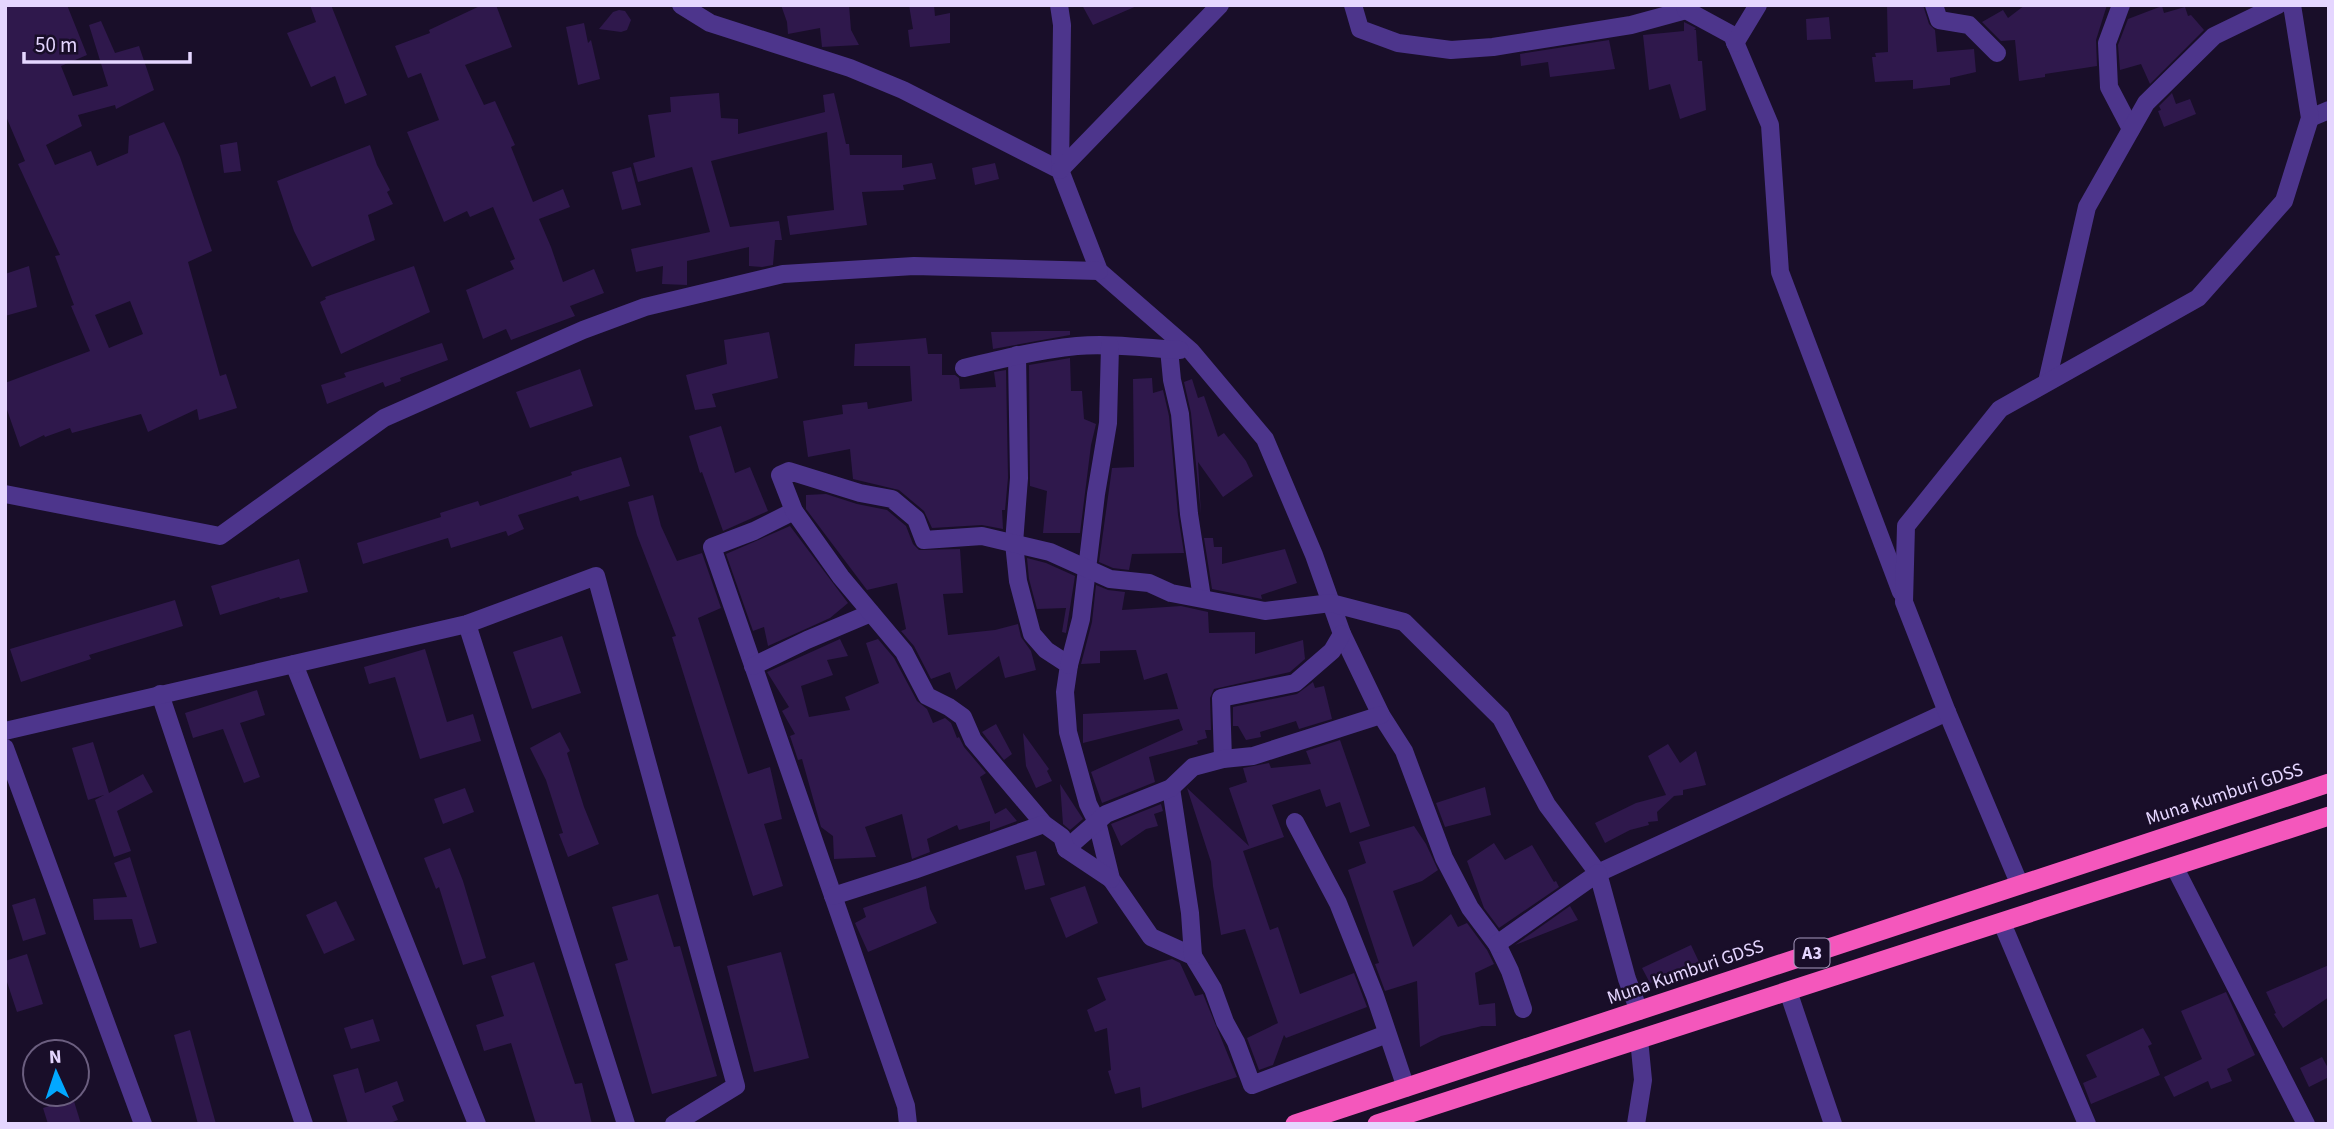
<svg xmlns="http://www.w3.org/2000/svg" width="2334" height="1129" viewBox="0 0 2334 1129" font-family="'Source Sans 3',sans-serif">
	<rect width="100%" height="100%" fill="#190e29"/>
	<g fill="#2f184c" fill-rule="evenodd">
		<path d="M5 5H67L87 55 61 66 73 96 108 86 89 25 101 21 115 53 139 46 154 90 116 109 115 105 78 115 82 126 46 145 55 165 91 151 97 166 128 153 129 136 164 122 180 157 212 251 188 262 220 376 226 374 237 408 199 420 197 409 148 432 141 414 72 433 70 428 45 437 44 435 20 447 5 404V383L90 351 71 306 74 305 55 256 60 255 18 164 25 161 5 114ZM130 301 143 334 109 348 95 315Z"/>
		<path d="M310 5H331L367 95 345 104 335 76 311 87 287 33 316 22Z"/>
		<path d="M482 5H496L512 47 465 65 484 105 495 101 515 145 511 147 533 202 563 189 570 207 539 219 551 247 563 282 594 269 604 293 570 306 575 316 511 340 506 329 483 339 466 290 514 269 510 261 515 259 493 207 470 217 467 211 444 222 407 132 439 120 421 73 408 78 395 46 430 33 429 30Z"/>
		<path d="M781 5H849L851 30 859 45 822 47 820 28 788 34 787 22Z"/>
		<path d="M909 5H934L935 16 950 13V43L910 47 908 30 913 29Z"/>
		<path d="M1082 5H1139L1093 25Z"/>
		<path d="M1887 5H1923L1929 24 1935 30 1937 52 1974 49 1976 72 1950 78V85L1913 89V80L1875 82 1872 57H1876L1875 53 1888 52Z"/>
		<path d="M2025 5H2107L2096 40 2097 66 2045 74V77L2019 81 2015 40 2001 41 1982 22 2003 10 2008 18Z"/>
		<path d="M2162 6 2164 13 2185 7 2188 16 2191 15 2204 30 2150 84 2141 64 2120 70 2118 45 2128 19Z"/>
		<path d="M619 10 625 11 631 20 627 30 621 32 599 29 613 12Z"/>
		<path d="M1829 17 1831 39 1807 40 1806 19Z"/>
		<path d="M1684 22 1696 28 1694 30H1696L1698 61H1702L1706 110 1680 119 1670 84 1649 90 1643 35 1684 31Z"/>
		<path d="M584 23 588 43 591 40 600 79 578 85 566 27Z"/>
		<path d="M1609 40 1615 69 1550 77 1548 62 1521 66 1520 54Z"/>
		<path d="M719 93 721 118 738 119V134L825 112 823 95 834 93 846 144H849L850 155H902V168L932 163 936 179 903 185 904 190 862 192 867 225 790 235 787 216 834 210 827 132 711 161 730 227 779 221 782 240H775L773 265 762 267 749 266V247L687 261V285L662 284 663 266 636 272 631 249 710 232 692 167 638 182 633 163 655 157 648 115 671 112 670 97Z"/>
		<path d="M2172 93 2176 104 2190 99 2196 114 2164 127 2158 111 2161 110 2159 106Z"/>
		<path d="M237 142 241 171 224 173 220 145Z"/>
		<path d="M370 145 377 165 390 190 387 192 393 204 368 215 375 240 312 267 294 231 277 181Z"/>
		<path d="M995 163 999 179 975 185 972 168Z"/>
		<path d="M631 167 641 205 622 210 612 172Z"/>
		<path d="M29 266 37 307 5 316V274Z"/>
		<path d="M414 266 430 312 341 354 320 302 326 299 325 297Z"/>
		<path d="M1036 331H1070V335L993 349 991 332Z"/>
		<path d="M769 332 778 378 712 394 716 407 695 410 686 375 727 364 724 340Z"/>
		<path d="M926 338 928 354H942V375H955L959 378 960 389 996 387 994 372 1006 370 1008 478 1005 510H1002L1003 529 982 525 932 528 924 511 899 490 853 479 850 449 808 457 803 421 843 414 842 405 867 402 868 409 912 401 910 366H854L855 344Z"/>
		<path d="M442 343 448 360 400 378 401 381 385 387 383 382 327 404 321 385 346 377 344 373Z"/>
		<path d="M1070 358 1071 391H1082L1084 419 1096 424 1091 445 1080 533H1043L1047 491 1030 486 1029 365Z"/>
		<path d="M580 369 593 406 530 428 516 392Z"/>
		<path d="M1152 378 1153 393 1163 390 1169 416 1178 515 1184 553 1132 554 1129 570 1113 568 1099 562 1112 468 1134 467 1133 379Z"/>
		<path d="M1192 379 1198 398 1204 396 1218 437 1224 433 1246 461 1253 476 1223 497 1198 462 1201 515 1191 413 1184 382Z"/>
		<path d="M721 426 735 473 750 467 768 511 723 531 702 472 700 473 689 436Z"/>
		<path d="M621 457 630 486 580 501 578 496 518 515 524 529 508 536 506 531 451 548 448 538 363 564 357 543 441 517 440 513 478 501 480 506 572 475 571 472Z"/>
		<path d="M826 494 857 504 887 510 906 526 913 544 919 550 960 549 963 593 943 594 948 635 995 630 1018 624 1021 637 1031 651 1036 670 1005 678 999 656 956 690 950 672 931 679 914 646 901 631 906 629 897 583 867 590 806 509V495Z"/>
		<path d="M653 495 661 526 677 561 702 553 721 608 698 618 748 774 770 767 782 819 764 824 783 886 753 896 672 637 676 636 637 535 628 502Z"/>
		<path d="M790 526 848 603 830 618 768 646 764 627 753 631 726 554Z"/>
		<path d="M1204 538H1213L1214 547H1222V564L1285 549 1297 583 1261 595 1262 599 1212 589Z"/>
		<path d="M1027 558 1046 563 1075 576 1066 633 1062 632 1066 608 1037 609 1029 579Z"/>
		<path d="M299 559 308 592 280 599 279 597 220 615 211 586Z"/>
		<path d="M1096 585 1108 590 1125 592 1122 610 1181 606 1208 612 1209 633 1255 632V654L1303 640 1305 659 1290 672 1214 689 1210 698 1211 730H1205L1207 738 1197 741 1198 744 1149 757 1155 782 1102 803 1091 772 1183 730 1179 719 1083 743V714L1178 709 1167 673 1144 680 1136 650 1100 651V663L1081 664 1092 622Z"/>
		<path d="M175 600 183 626 89 655 91 659 21 682 10 649Z"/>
		<path d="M562 636 581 693 532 709 513 652Z"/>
		<path d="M840 639 848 656 827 660 833 675 801 686 809 717 850 710 845 697 879 683 866 643 878 639 894 658 917 701 927 709 933 723 945 718 951 723 957 738 959 737 964 747 986 773 980 777 995 814 1006 808 1017 821 990 831V821L959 830 957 825 927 839 930 852 912 859 902 814 865 827 876 857 834 859 833 836 821 827 802 759 798 760 790 736 795 734 782 711 789 707 767 672Z"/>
		<path d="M425 649 447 722 473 714 481 741 420 759 395 677 369 684 364 667Z"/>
		<path d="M1313 682 1315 688 1324 686 1332 719 1299 729 1296 721 1260 732 1261 737 1246 740 1238 726H1233V707L1297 694Z"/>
		<path d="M257 690 265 715 240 723 260 777 244 783 223 729 193 738 185 713Z"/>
		<path d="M996 724 1012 754 1004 760 982 732Z"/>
		<path d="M560 732 570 751 567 753 584 807 599 844 568 857 559 834 563 833 546 780 530 748Z"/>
		<path d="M1023 733 1049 769 1047 771 1052 781 1036 788 1026 766Z"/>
		<path d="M1340 740 1370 826 1350 833 1340 802 1326 807 1320 789 1272 805 1284 837 1243 851 1270 930 1278 927 1300 994 1354 973 1367 1007 1286 1038 1284 1035 1273 1065 1259 1070 1247 1038 1278 1023 1245 929 1221 935 1213 886 1211 862 1187 788 1249 846 1229 788 1247 782 1243 768 1269 763 1271 768 1311 764 1306 751Z"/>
		<path d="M93 742 109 793 143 774 153 792 117 811 131 851 114 857 95 800 104 795 88 800 72 748Z"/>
		<path d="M1668 744 1680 763 1696 751 1706 785 1683 790V795L1674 796 1657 812 1658 821 1648 822 1649 825 1630 830 1605 843 1595 823 1636 803 1666 795 1648 756Z"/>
		<path d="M1060 784 1083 819 1070 830 1063 824Z"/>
		<path d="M1485 787 1491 815 1445 827 1436 803Z"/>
		<path d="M465 788 474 812 443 824 434 799Z"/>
		<path d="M1161 804 1163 811 1154 814 1158 826 1146 829 1121 846 1111 824Z"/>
		<path d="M1414 826 1426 844 1438 870 1422 881 1393 891 1413 947 1451 914 1458 927 1467 923 1487 950 1494 964 1475 973 1479 1005 1495 1003 1496 1026H1482L1441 1036 1420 1047 1417 981 1385 991 1375 964 1379 963 1348 870 1366 863 1359 842Z"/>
		<path d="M1494 843 1505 860 1532 845 1554 882 1556 881 1559 887 1499 928 1484 908 1467 861Z"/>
		<path d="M450 848 463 881 486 958 463 965 439 887 436 889 424 858Z"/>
		<path d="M1036 851 1045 885 1025 890 1016 856Z"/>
		<path d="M130 857 157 943 140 948 132 919 94 920 93 899 127 897 114 863Z"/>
		<path d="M926 886 930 909 937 923 868 952 855 923 866 917 863 908Z"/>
		<path d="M1085 886 1098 923 1066 938 1050 898Z"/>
		<path d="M658 894 674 947 680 946 717 1076 652 1094 615 964 628 960 612 907Z"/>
		<path d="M35 898 46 934 23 941 12 905Z"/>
		<path d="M336 901 355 940 324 954 306 915Z"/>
		<path d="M1570 906 1578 920 1515 945Z"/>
		<path d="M1691 945 1699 962 1683 967 1684 970 1650 983 1642 968Z"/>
		<path d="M781 952 809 1058 754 1072 727 966Z"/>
		<path d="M27 954 43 1004 17 1012 5 976V961Z"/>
		<path d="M1172 959 1180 963 1195 996 1203 994 1237 1077 1142 1108 1140 1087 1115 1094 1108 1071 1111 1070 1107 1028 1095 1032 1087 1010 1106 1000 1097 978Z"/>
		<path d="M534 962 575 1084 582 1083 592 1124H536L511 1043 484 1051 476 1025 504 1016 491 976Z"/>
		<path d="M2329 965V997L2283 1028 2274 1014 2276 1013 2266 992Z"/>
		<path d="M2226 992 2255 1055 2227 1069 2232 1081 2211 1089 2208 1081 2174 1097 2164 1077 2202 1059 2181 1011Z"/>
		<path d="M373 1019 380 1041 351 1049 344 1028Z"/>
		<path d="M2143 1028 2152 1044 2148 1046 2160 1075 2091 1104 2083 1083 2097 1077 2086 1055Z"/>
		<path d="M190 1030 216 1124H198L174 1035Z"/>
		<path d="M2322 1057 2329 1070V1077L2309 1087 2300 1068Z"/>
		<path d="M358 1068 365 1093 397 1081 404 1101 392 1106 398 1120 387 1124H348L333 1075Z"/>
		<path d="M73 1098 81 1124H48L43 1108Z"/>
	</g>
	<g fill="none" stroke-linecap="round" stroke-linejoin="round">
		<g stroke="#4d358c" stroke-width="18">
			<path d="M681 5 710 23 850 68 903 90 1060 170 1099 271 1191 351 1265 439 1314 555 1342 634 1381 715 1404 751 1444 858 1470 908 1497 944 1510 971 1523 1009"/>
			<path d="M1059 5 1062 25 1060 170"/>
			<path d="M1353 5 1360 29 1398 43 1451 50 1493 47 1631 25 1686 10"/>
			<path d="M1685 5 1686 10 1732 35 1770 125 1780 272 1901 592"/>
			<path d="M1934 5 1939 20 1969 25 1997 53"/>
			<path d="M2121 5 2107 43 2109 87 2131 129"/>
			<path d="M1735 43 1758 5"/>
			<path d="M2310 118 2329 110"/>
			<path d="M1060 170 1220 5"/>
			<path d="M1169 349 1172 380 1180 414 1189 514 1202 598"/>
			<path d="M1017 355 1019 478 1014 543 1018 581 1032 634 1046 650 1069 665 1065 692 1068 732 1088 804 1097 822 1111 879 1151 937 1193 956 1213 989 1225 1022 1236 1042 1252 1085 1387 1034"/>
			<path d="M964 368C1001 359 1038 350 1077 346 1111 343 1146 348 1180 350"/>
			<path d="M2047 382 2087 207 2146 103 2214 36 2278 5"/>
			<path d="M5 494 220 536 384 418 583 330 645 307 783 274 914 266 1099 271"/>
			<path d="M794 511 754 531 712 547 906 1106 908 1124"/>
			<path d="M467 624 626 1124"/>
			<path d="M294 664 477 1124"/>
			<path d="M1069 665 1081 619 1096 494 1108 423 1110 346"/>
			<path d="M753 666 807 640 871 613"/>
			<path d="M160 694 304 1124"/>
			<path d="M5 731 467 624 596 576 736 1086 674 1124"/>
			<path d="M5 748 143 1124"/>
			<path d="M1223 759 1221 698 1295 683 1332 651 1342 634"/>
			<path d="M1171 788 1190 913 1193 956"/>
			<path d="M1295 822 1338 903 1375 996 1406 1088"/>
			<path d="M1066 849 1106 814 1171 788 1193 767 1223 759 1253 756 1381 715"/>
			<path d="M2174 866 2306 1124"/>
			<path d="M1111 879 1066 849 1062 837 1044 824 973 740 963 717 949 707 927 696 904 652 841 577 794 511 780 475 789 471 860 493 892 499 916 519 924 540 982 536 1050 552 1110 579 1149 583 1171 593 1265 611 1331 603 1404 622 1501 718 1547 805 1598 873 1947 712"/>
			<path d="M2019 883 1947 712 1904 602 1906 526 2000 409 2198 298 2284 201 2310 118 2292 5"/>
			<path d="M833 896 914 870 1044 824"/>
			<path d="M2002 923 2087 1124"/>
			<path d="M1497 944 1598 873 1627 979 1639 1011"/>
			<path d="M1788 991 1833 1124"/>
			<path d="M1636 1124 1643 1080 1639 1039"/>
		</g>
		<g stroke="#f457bc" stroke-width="19">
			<path d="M1295 1124 2329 783"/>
			<path d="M1377 1124 2329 816"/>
		</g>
	</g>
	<g text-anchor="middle" stroke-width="5" stroke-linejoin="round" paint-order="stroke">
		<rect fill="#190e29" stroke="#a89abf" stroke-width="2" x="1794.5" y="938.5" width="35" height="29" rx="5"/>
		<g font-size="18" font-weight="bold" fill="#e5d6ff">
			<text x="1812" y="959">A3</text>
		</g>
		<g font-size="19" fill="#e5d6ff" stroke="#190e29">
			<text transform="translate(2224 793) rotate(-18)" y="7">Muna Kumburi GDSS</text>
			<text transform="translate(1685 971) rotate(-19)" y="7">Muna Kumburi GDSS</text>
		</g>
	</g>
	<rect width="2334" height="1129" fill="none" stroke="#e5d6ff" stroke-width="14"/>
	<g transform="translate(56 1073) rotate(357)"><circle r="33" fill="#190e29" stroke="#6b5e7f" stroke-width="2"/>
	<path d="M0-5L12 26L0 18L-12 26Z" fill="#02a8ff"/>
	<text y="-10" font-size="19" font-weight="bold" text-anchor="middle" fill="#e5d6ff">N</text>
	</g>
	<path d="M24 52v10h166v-10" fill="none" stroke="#e5d6ff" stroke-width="3.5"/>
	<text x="35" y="52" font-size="21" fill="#e5d6ff" stroke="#190e29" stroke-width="5" paint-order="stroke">50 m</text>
</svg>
